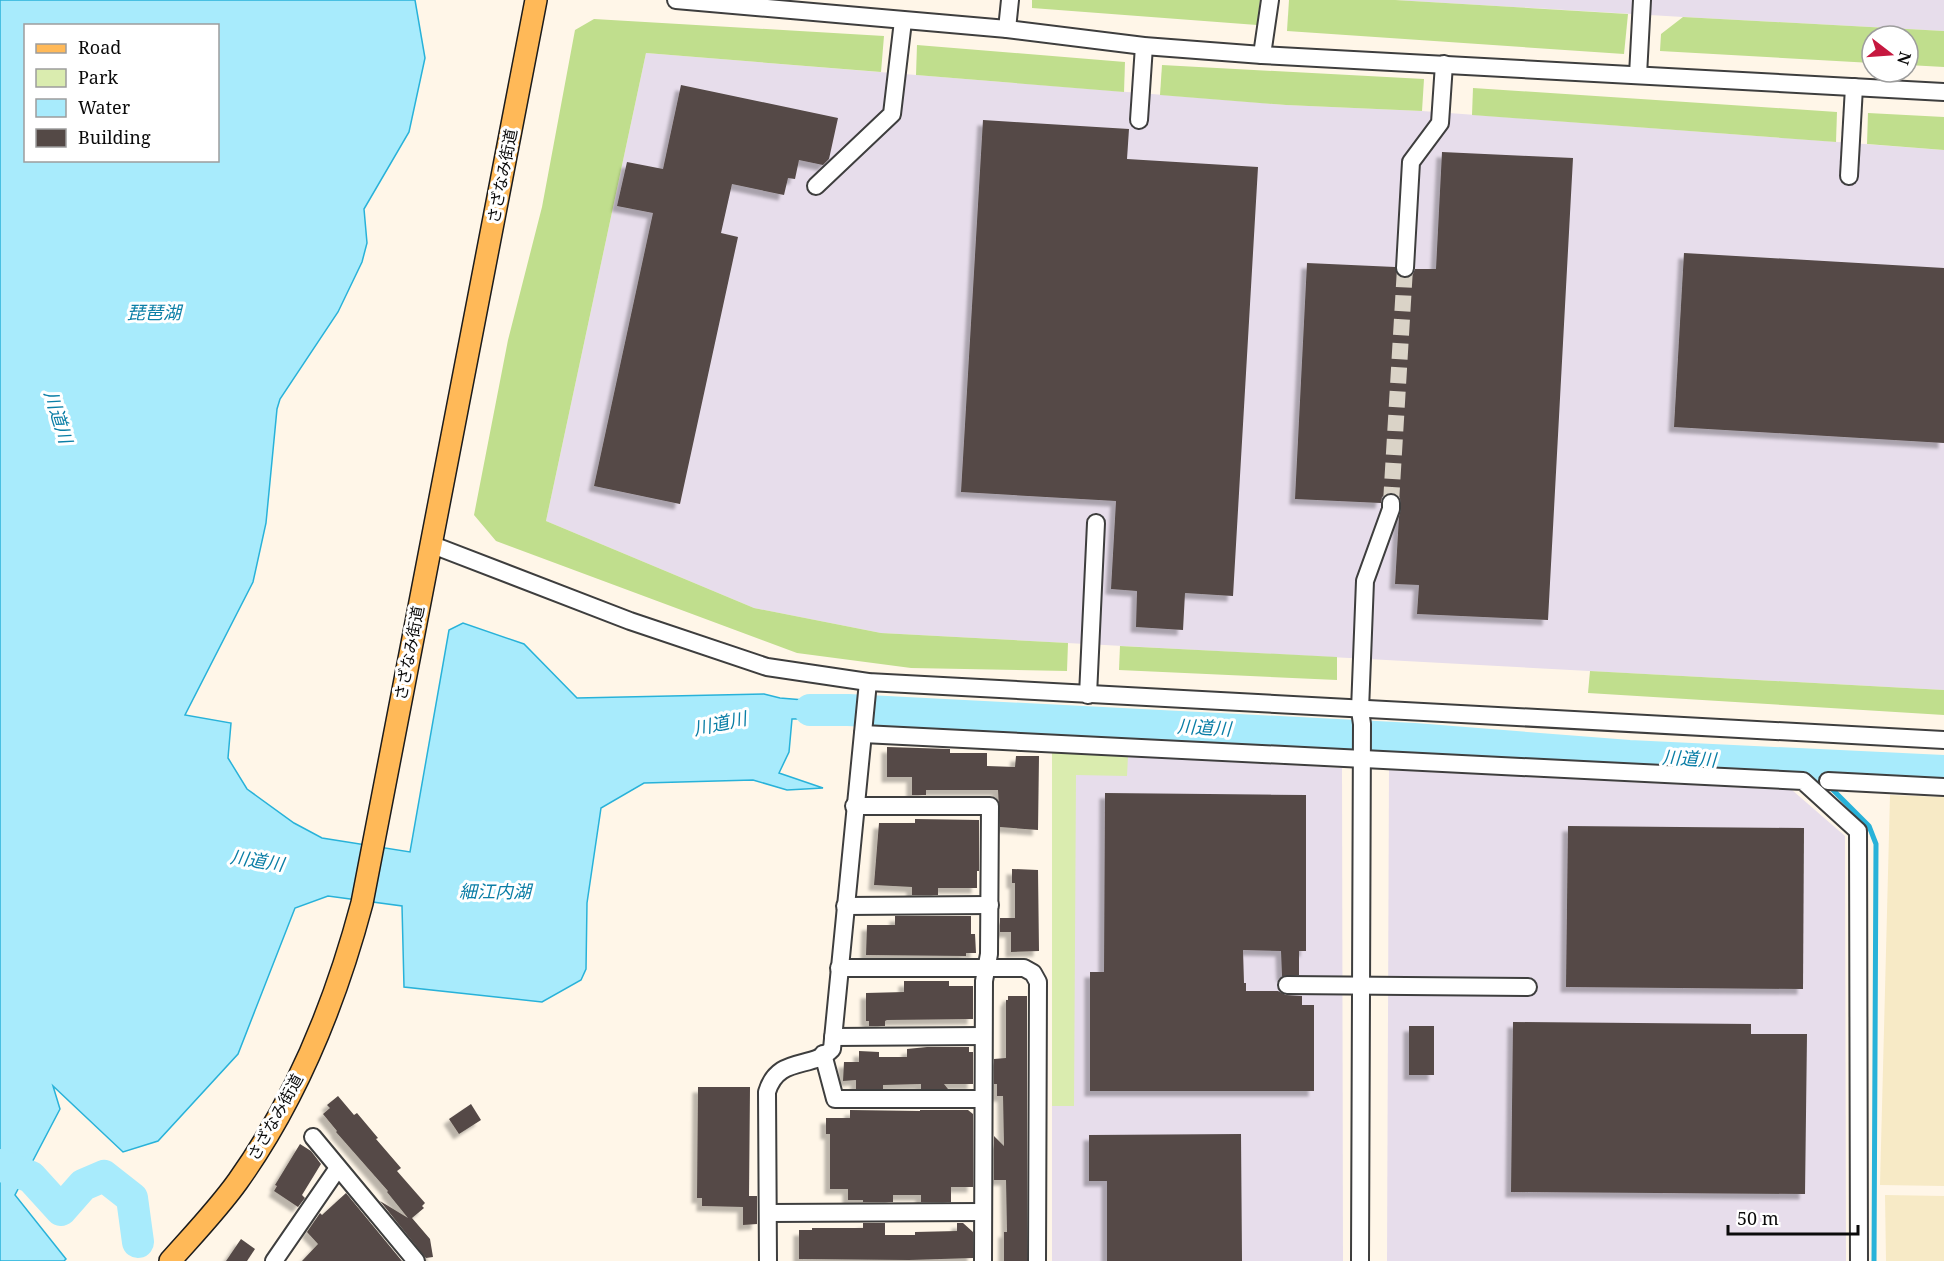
<svg xmlns="http://www.w3.org/2000/svg" width="1944" height="1261" viewBox="0 0 1944 1261" font-family="'Noto Serif','Noto Sans JP',serif">
	<defs>
		<filter id="shadow"><feDropShadow dx="-5.5" dy="5.5" stdDeviation="1.5" flood-color="#0004"/></filter>
	</defs>
	<rect width="100%" height="100%" fill="#fff6e8"/>
	<g fill="#e7ddeb">
		<path d="M1395 0H1944V31L1683 17Z"/>
		<path d="M646 53 1286 105 1422 111 1944 150V690L881 633 754 608 546 521Z"/>
		<path d="M1052 752 1342 768 1343 1261H1052Z"/>
		<path d="M1389 770 1792 790 1845 836 1846 1261H1387Z"/>
	</g>
	<g fill="#f7eac6">
		<path d="M1890 795 1944 797V1186L1880 1185Z"/>
		<path d="M1885 1195 1944 1196V1261H1886Z"/>
	</g>
	<path fill="#daecaf" d="M1052 752 1128 756 1127 776 1076 775 1074 1106H1052Z"/>
	<g fill="#c0de8d">
		<path d="M1032 0H1260L1257 25 1032 8Z"/>
		<path d="M1289 0H1395L1628 14 1624 54 1287 31Z"/>
		<path d="M1683 17 1944 31V67L1908 65V36H1872V63L1660 51 1661 34Z"/>
		<path d="M594 19 884 36 881 72 646 53 546 521 754 608 881 633 1068 643 1067 671 911 668 797 653 496 541 474 515 508 340 542 207 575 30Z"/>
		<path d="M917 45 1125 62 1124 92 916 75Z"/>
		<path d="M1162 65 1424 79 1422 111 1286 105 1160 95Z"/>
		<path d="M1473 88 1837 112 1836 142 1472 115Z"/>
		<path d="M1868 113 1944 117V150L1867 144Z"/>
		<path d="M1120 646 1337 657V680L1119 670Z"/>
		<path d="M1590 671 1944 690V715L1588 693Z"/>
	</g>
	<path fill="#a8ebfc" stroke="#28b2d9" stroke-width="1.5" fill-rule="evenodd" d="M0 0H415L425 58 409 132 364 209 367 243 362 262 338 312 280 399 277 409 266 523 253 582 185 715 231 723 228 758 247 789 294 823 322 838 410 852 449 630 463 623 524 644 577 698 764 694 780 698 852 704V718L792 719 789 752 779 773 823 788 787 790 753 780 644 783 601 808 587 903 586 969 581 980 542 1002 404 987 402 906 328 896 295 908 238 1054 158 1141 123 1152 53 1086 60 1109 15 1195 66 1259 64 1261H0ZM26 26H218V160H26Z"/>
	<g fill="none" stroke-linecap="round" stroke-linejoin="round">
		<path stroke="#28b2d9" stroke-width="5" d="M1806 763 1869 826 1876 844 1874 1261"/>
		<g stroke="#a8ebfc" stroke-width="32">
			<path d="M810 710H848L1414 739 1629 756 1944 771"/>
			<path d="M0 1165 31 1177 61 1210 83 1185 104 1176 132 1198 138 1242"/>
		</g>
	</g>
	<g fill="#544946" filter="url(#shadow)">
		<path d="M681 85 838 118 829 159 823 165 799 160 795 179 788 178 784 195 732 184 721 233 738 237 680 504 594 486 653 213 617 206 627 162 663 169Z"/>
		<path d="M983 120 1129 129 1127 159 1258 167 1233 596 1185 593 1183 630 1136 627 1137 591 1111 589 1116 501 961 492Z"/>
		<path d="M1442 152 1573 158 1548 620 1417 614 1419 585 1395 584 1399 517 1401 509 1400 498 1397 494H1386L1382 497 1381 503 1295 499 1307 263 1395 267 1399 276 1405 278 1413 274 1415 269H1436Z"/>
		<path d="M1684 253 1944 268V443L1674 427Z"/>
		<path d="M887 747 950 749V753H987V766L1015 767 1016 756H1039L1038 830 1000 827 998 790H926V795H912V777H887Z"/>
		<path d="M1105 793 1306 795V951H1299V975L1282 976 1281 951 1243 950 1244 983H1246V991H1278L1286 995 1302 996V1005H1314V1091H1090V972H1104Z"/>
		<path d="M915 819 979 820V871H977V888H938V895H912V887L874 885 879 823H915Z"/>
		<path d="M1568 826 1804 828 1803 989 1566 987Z"/>
		<path d="M1012 869 1038 870 1039 951 1011 952V932H1000V918H1015V883H1012Z"/>
		<path d="M895 916H971V934H975L976 953H966V956L866 955 867 925H895Z"/>
		<path d="M904 981H949V986H973V1019L887 1020 885 1021V1026H869V1021H866V993L904 992Z"/>
		<path d="M1008 996H1027V1261H1004V1232H1007L1006 1180H994V1136L1004 1146 1003 1096H997V1084H994V1059L1006 1058V1000H1008Z"/>
		<path d="M1513 1022 1751 1024V1034H1807L1805 1194 1511 1192Z"/>
		<rect x="1409" y="1026" width="25" height="49"/>
		<path d="M927 1047H969V1052H973V1084H944L948 1089H921V1084L883 1085V1089H856V1080L843 1081 844 1062H859V1051L879 1052V1057H907V1049Z"/>
		<path d="M698 1087H750L749 1196H757V1224L743 1225V1207L702 1206V1198H697Z"/>
		<path d="M338 1096 354 1115 357 1113 378 1138 376 1139 401 1168 397 1171 425 1203 422 1206 424 1208 412 1218 430 1239 433 1257 426 1258 380 1201 408 1218 387 1192 388 1191 336 1132 337 1131 323 1114 330 1108 327 1105Z"/>
		<path d="M471 1104 481 1120 459 1134 449 1119Z"/>
		<path d="M850 1110 920 1111V1110H968L973 1114V1187H951V1202H921V1195H893V1202H863V1200H848V1189H830V1134H826V1118H850Z"/>
		<path d="M1241 1134 1242 1261H1107V1181H1089V1135Z"/>
		<path d="M300 1144 311 1151 321 1164 302 1195 305 1198 298 1207 274 1191 277 1186 275 1185Z"/>
		<path d="M346 1193 402 1261H302L318 1244 307 1232 320 1213 322 1215Z"/>
		<path d="M863 1223H885V1235H915V1232L957 1231V1223H963L973 1232V1258L909 1260 799 1259V1230H812V1228H863Z"/>
		<path d="M241 1239 255 1249 247 1261H226Z"/>
	</g>
	<g fill="none" stroke-linecap="round" stroke-linejoin="round">
		<path stroke="#dad3c7" stroke-width="16" stroke-dasharray="16 8" stroke-linecap="butt" d="M1391 503 1405 268"/>
		<g stroke="#3e3e3e" stroke-width="20">
			<g id="minor">
				<path d="M676 0 1007 29 1144 46 1262 55 1944 92"/>
				<path d="M1007 29 1010 0"/>
				<path d="M1262 55 1270 0"/>
				<path d="M1638 75 1642 0"/>
				<path d="M1139 120 1144 46"/>
				<path d="M1849 176 1854 87"/>
				<path d="M816 186 892 114 903 21"/>
				<path d="M1405 268 1411 162 1440 123 1444 64"/>
				<path d="M430 544 630 621 767 667 868 682 1944 740"/>
				<path d="M1088 695 1096 523"/>
				<path d="M863 734 1803 781 1858 831 1859 1261"/>
				<path d="M1828 781 1944 787"/>
				<path d="M854 806H990L989 954 984 981 983 1261"/>
				<path d="M845 906 990 905"/>
				<path d="M839 968H1024L1033 973 1038 982 1037 1261"/>
				<path d="M1287 985 1528 987"/>
				<path d="M833 1037 983 1036"/>
				<path d="M823 1054 835 1099H983"/>
				<path d="M313 1137 416 1261"/>
				<path d="M768 1213 983 1212"/>
				<path d="M274 1261 338 1168"/>
				<path d="M768 1261 767 1092C778 1055 812 1070 832 1049L868 682"/>
				<path d="M1360 1261 1362 724 1360 710 1365 581 1391 509V503"/>
			</g>
		</g>
		<g stroke="#1c1c1c" stroke-width="24">
			<path id="major" d="M170 1261C193 1235 218 1209 238 1181 297 1098 336 1001 362 903L536 0"/>
		</g>
		<use href="#minor" stroke="#fff" stroke-width="16"/>
		<use href="#major" stroke="#ffb958" stroke-width="21"/>
	</g>
	<g text-anchor="middle" stroke-width="6" stroke-linejoin="round" paint-order="stroke">
		<g font-size="16" fill="#0b0b0b" stroke="#fff">
			<text transform="translate(502 176) rotate(-79)" y="6">さざなみ街道</text>
			<text transform="translate(409 653) rotate(-79)" y="6">さざなみ街道</text>
			<text transform="translate(275 1117) rotate(-61)" y="6">さざなみ街道</text>
		</g>
		<g font-size="18" font-style="italic" fill="#0a7ea6" stroke="#fff">
			<text x="154" y="319">琵琶湖</text>
			<text transform="translate(58 417) rotate(73)" y="6">川道川</text>
			<text transform="translate(720 724) rotate(-12)" y="6">川道川</text>
			<text transform="translate(1204 728) rotate(3)" y="6">川道川</text>
			<text transform="translate(1689 759) rotate(3)" y="6">川道川</text>
			<text transform="translate(257 861) rotate(9)" y="6">川道川</text>
			<text x="495" y="898">細江内湖</text>
		</g>
	</g>
	<rect x="24" y="24" width="195" height="138" fill="#ffffff" stroke="#9d9d9d" stroke-width="1.5"/>
	<rect x="36" y="44" width="30" height="9" fill="#ffb958" stroke="#9d9d9d" stroke-width="1.5"/>
	<text x="78" y="54" font-size="18" fill="#0b0b0b">Road</text>
	<rect x="36" y="69" width="30" height="18" fill="#daecaf" stroke="#9d9d9d" stroke-width="1.5"/>
	<text x="78" y="84" font-size="18" fill="#0b0b0b">Park</text>
	<rect x="36" y="99" width="30" height="18" fill="#a8ebfc" stroke="#9d9d9d" stroke-width="1.5"/>
	<text x="78" y="114" font-size="18" fill="#0b0b0b">Water</text>
	<rect x="36" y="129" width="30" height="18" fill="#544946" stroke="#9d9d9d" stroke-width="1.5"/>
	<text x="78" y="144" font-size="18" fill="#0b0b0b">Building</text>
	<g transform="translate(1890 54) rotate(107)"><circle r="28" fill="#ffffff" stroke="#9d9d9d" stroke-width="1.5"/>
	<path d="M0-4.5L10 22L0 15L-10 22Z" fill="#c6183f"/>
	<text y="-9" font-size="16" font-weight="bold" text-anchor="middle" fill="#0b0b0b">N</text>
	</g>
	<path d="M1728 1225v9h130v-9" fill="none" stroke="#0b0b0b" stroke-width="3"/>
	<text x="1737" y="1225" font-size="18" fill="#0b0b0b" stroke="#ffffff" stroke-width="4.5" paint-order="stroke">50 m</text>
</svg>
